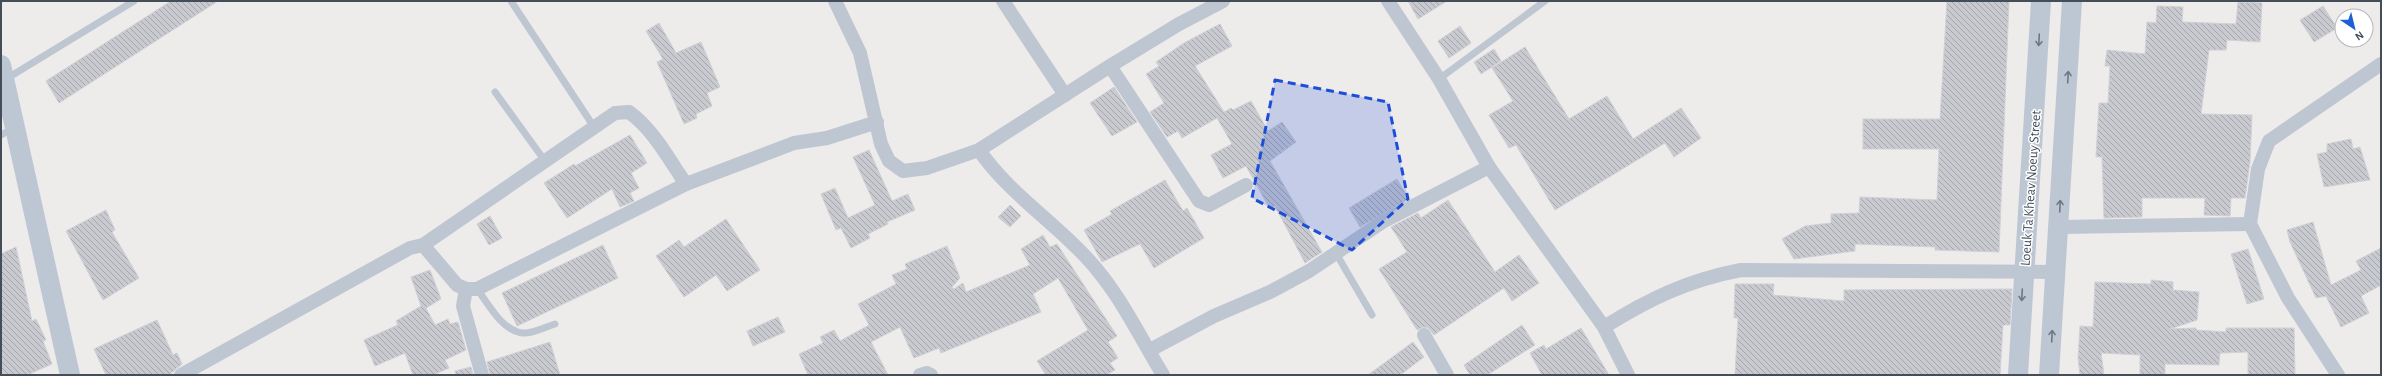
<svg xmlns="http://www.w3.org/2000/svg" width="2382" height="376" viewBox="0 0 2382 376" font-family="'Alegreya Sans',sans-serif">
	<defs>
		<pattern id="building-back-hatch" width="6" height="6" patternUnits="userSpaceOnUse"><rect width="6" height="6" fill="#c8cad0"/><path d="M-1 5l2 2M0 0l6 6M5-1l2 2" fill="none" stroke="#a4a6ac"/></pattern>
	</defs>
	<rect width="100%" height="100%" fill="#eeebeb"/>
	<g fill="url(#building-back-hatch)" stroke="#cfd1d7">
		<path d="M171 1H218L59 103 46 81Z"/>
		<path d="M1408 1H1447L1418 19Z"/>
		<path d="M1947 1H2009L1999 252 1935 250V247L1855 244V251L1794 259 1782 239 1805 226 1831 223V214L1859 213 1860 197 1937 200 1939 149H1863V119H1940Z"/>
		<path d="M2238 2 2262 3 2260 42 2227 40 2226 50H2209L2201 114 2252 115 2250 162 2245 198H2231L2230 216 2204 215 2205 198H2142V217L2104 218 2102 157H2096L2099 103H2108L2110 66H2105L2107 50 2145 54 2147 22 2156 23 2157 6 2183 7 2182 22 2236 24Z"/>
		<path d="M2323 6 2337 28 2314 42 2300 20Z"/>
		<path d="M659 23 676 53 701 42 720 87 707 93 712 106 696 114 697 118 684 124 657 62 663 59 646 31Z"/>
		<path d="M1220 24 1232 46 1195 66 1224 112 1231 108 1233 110 1251 101 1268 131 1282 122 1296 142 1270 161 1322 252 1305 263 1275 206 1270 209 1246 166 1223 178 1211 155 1232 144 1217 118 1182 138 1178 131 1167 137 1150 112 1164 103 1146 74 1159 66 1156 62 1184 43Z"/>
		<path d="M1460 26 1471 43 1449 58 1438 41Z"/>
		<path d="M1525 47 1569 119 1607 96 1633 139 1681 108 1701 138 1674 157 1665 143 1555 210 1516 145 1509 148 1489 115 1513 101 1492 68Z"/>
		<path d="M1494 49 1501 61 1481 74 1474 62Z"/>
		<path d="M1114 87 1137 122 1112 136 1090 103Z"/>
		<path d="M630 135 647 163 631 173 639 188 630 193 634 201 620 207 612 189 567 218 544 183 574 164 575 166Z"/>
		<path d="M2351 139 2353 149 2360 147 2370 180 2324 187 2317 154 2327 152V144Z"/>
		<path d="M869 150 892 201 908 194 915 210 887 222 888 224 868 234 870 238 851 248 841 228 836 230 821 194 835 188 848 218 875 205 853 157Z"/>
		<path d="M1397 179 1409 199 1360 227 1349 208Z"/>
		<path d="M1165 180 1183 211 1187 208 1204 238 1154 268 1140 244 1102 262 1084 230 1112 214 1110 211Z"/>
		<path d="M1448 200 1495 272 1519 255 1539 283 1512 301 1504 288 1434 335 1428 328 1424 327 1417 330 1379 269 1407 252 1391 227 1418 213 1421 218Z"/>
		<path d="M1010 205 1021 216 1010 227 998 217Z"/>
		<path d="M106 210 115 230 112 232 139 278 103 300 66 231Z"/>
		<path d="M490 216 502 238 489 245 477 224Z"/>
		<path d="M726 219 760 270 727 291 716 275 684 297 656 256 679 240 684 247Z"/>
		<path d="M2313 222 2331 285 2361 270 2356 261 2381 248V285L2361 296 2369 313 2341 327 2326 296 2316 298 2290 242 2287 230Z"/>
		<path d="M1043 235 1050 247 1057 244 1117 336 1108 342 1118 358 1110 363 1115 370 1106 375H1046L1037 361 1088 330 1058 278 1033 294 1041 312 941 353 939 348 914 358 900 327 871 342 888 375H808L799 354 823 343 820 337 834 330 840 341 869 325 858 304 896 284 892 275 907 269 905 264 947 246 960 278 952 287 954 289 963 283 966 292 1030 265 1021 249Z"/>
		<path d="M603 245 618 278 517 326 502 293Z"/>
		<path d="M16 247 32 321 36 319 46 340 43 341 52 364 27 375H1V254Z"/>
		<path d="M2248 249 2264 299 2247 304 2231 254Z"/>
		<path d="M430 270 441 299 426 308 435 325 448 319 450 324 458 322 466 350 445 360 449 368 433 375H413L405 353 375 366 364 340 398 325 396 321 421 306 411 277Z"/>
		<path d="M2151 280 2173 282V290L2199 292 2197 320 2170 329 2196 328V330L2226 332V328H2294L2295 375H2248V352L2220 353 2219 365 2165 364V375H2140V355L2101 353 2104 375H2080L2078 358 2080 326 2093 327 2095 282 2151 284Z"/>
		<path d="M1735 284H1774L1773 295 1844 301V290L2012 289 2010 325H2003L2000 375H1735L1738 318H1734Z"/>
		<path d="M778 317 785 332 753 346 747 331Z"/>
		<path d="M157 320 173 355 177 353 182 364 169 375H106L94 349Z"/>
		<path d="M1522 325 1535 345 1487 375H1470L1464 365Z"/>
		<path d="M1581 328 1609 375H1542L1530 353 1544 345 1546 349Z"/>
		<path d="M550 342 560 375H490L487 362Z"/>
		<path d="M1413 342 1424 357 1400 375H1368Z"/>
		<path d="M471 367 473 375H456L455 371Z"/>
	</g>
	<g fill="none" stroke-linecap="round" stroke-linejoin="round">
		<g stroke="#bec6d1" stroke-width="7">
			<path d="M511 1 594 127"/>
			<path d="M6 79 134 1"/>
			<path d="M1439 79 1545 1"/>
			<path d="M495 92 545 161"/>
			<path d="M1 135 14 128"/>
			<path d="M1337 255 1372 315"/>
			<path d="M477 289C488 303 500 327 518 332 529 336 545 327 555 324"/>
		</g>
		<g stroke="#bec6d1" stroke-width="14">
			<path d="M835 1 860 53 881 144 889 161 903 171 927 168 979 150 1110 66 1179 24 1223 1"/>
			<path d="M1003 1 1065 95"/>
			<path d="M1388 1 1439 79 1489 167 1604 327 1628 375"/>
			<path d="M1110 66 1199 201 1209 205 1246 185"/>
			<path d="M979 150C1007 191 1050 219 1084 255 1118 290 1138 334 1163 375"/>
			<path d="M2059 227 2250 224"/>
			<path d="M423 245 615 113 629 112C654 130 669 160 686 184"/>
			<path d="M466 289 463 306 482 375"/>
			<path d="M1604 327C1649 299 1688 280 1741 270L2055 272"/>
			<path d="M1424 335 1447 375"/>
			<path d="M1150 350 1214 316 1270 292 1309 271 1384 221 1489 167"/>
			<path d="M181 375 410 248 423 245 457 285 466 289H477L686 184 794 143 827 138 877 122"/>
			<path d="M920 375 927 373 931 375"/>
			<path d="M2338 375 2288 298 2250 224 2258 169 2269 141 2381 64"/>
		</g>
		<g stroke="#bdc7d4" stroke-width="20">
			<path d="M1 65 70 375"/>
			<path d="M2018 375 2041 1"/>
			<path d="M2049 375 2072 1"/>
		</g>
	</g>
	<defs><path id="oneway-shaft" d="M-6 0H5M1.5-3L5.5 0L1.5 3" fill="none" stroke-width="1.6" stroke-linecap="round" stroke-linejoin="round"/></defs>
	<g stroke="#6e7883">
		<use href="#oneway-shaft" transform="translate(2039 40) rotate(93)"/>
		<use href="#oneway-shaft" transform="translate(2068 77) rotate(-87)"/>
		<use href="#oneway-shaft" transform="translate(2060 206) rotate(-87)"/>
		<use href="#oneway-shaft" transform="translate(2022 295) rotate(93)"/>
		<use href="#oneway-shaft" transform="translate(2052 336) rotate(-87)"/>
	</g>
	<path fill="#1d4ed8" fill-opacity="0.2" stroke="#1d4ed8" stroke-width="3" stroke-dasharray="8 5" stroke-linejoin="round" d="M1275 80 1388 102 1408 199 1352 250 1252 198Z"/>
	<g text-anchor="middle" stroke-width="3" stroke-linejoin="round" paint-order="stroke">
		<g font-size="14" fill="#444d58" stroke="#fff">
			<text transform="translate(2030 188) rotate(-86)" y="5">Loeuk Ta Kheav Noeuy Street</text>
		</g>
	</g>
	<rect width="2382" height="376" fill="none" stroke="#444d58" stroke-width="4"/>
	<g transform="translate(2354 28) rotate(145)"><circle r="19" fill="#ffffff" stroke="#b4b8bc"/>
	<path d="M0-3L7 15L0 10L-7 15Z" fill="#1d5fd6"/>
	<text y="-6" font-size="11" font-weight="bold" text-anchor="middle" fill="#444d58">N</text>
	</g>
</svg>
